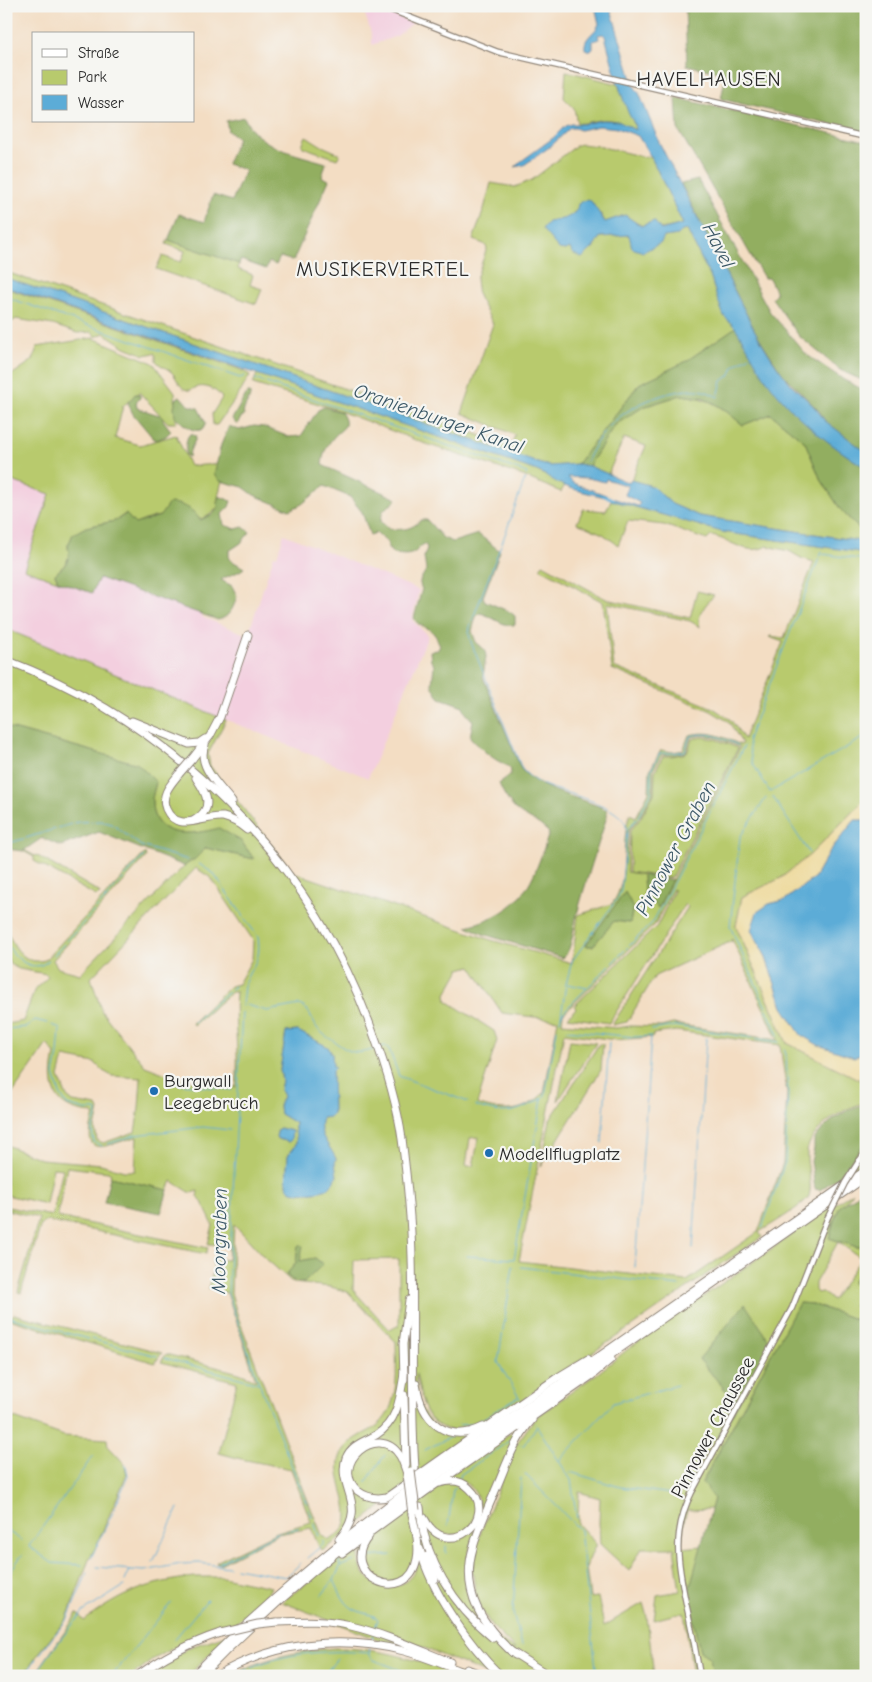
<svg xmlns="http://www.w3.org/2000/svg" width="872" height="1682" viewBox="0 0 872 1682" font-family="'Comic Neue',sans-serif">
	<rect width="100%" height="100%" fill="#f6f6f2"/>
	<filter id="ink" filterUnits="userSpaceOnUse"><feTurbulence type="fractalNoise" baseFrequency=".02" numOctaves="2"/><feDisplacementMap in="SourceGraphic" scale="10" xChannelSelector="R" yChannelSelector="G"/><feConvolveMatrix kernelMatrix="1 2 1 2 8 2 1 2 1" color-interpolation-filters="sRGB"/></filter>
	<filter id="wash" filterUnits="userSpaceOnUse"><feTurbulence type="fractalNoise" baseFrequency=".0096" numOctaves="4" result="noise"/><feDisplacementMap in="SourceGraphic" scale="20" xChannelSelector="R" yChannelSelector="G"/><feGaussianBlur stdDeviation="1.12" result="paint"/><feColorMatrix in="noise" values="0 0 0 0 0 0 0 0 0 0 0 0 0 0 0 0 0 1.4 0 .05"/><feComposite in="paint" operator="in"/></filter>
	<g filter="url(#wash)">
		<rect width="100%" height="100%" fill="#f3ddc3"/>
		<g fill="#f3cfdf">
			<path d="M367 6H372L413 23 397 36 372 45V36L363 8Z"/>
			<path d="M6 479 50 494 24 569 92 593 99 578 199 613 204 618 248 635 274 555 277 556 284 534 419 590 412 620 428 636 368 778 6 629Z"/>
		</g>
		<g fill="#b8ca6d" stroke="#727a4c" fill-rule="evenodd">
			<path d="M566 71 618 84C621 92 636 126 635 130 619 122 612 117 593 121 587 122 583 124 577 123L574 108 564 98Z"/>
			<path d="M306 136 322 146 340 154 337 159 303 147 302 145Z"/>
			<path d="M581 144 598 146 644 157H651L683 224C657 231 648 232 625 215L605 222 601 214 577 209 569 218 548 222 543 228 559 249 565 250 570 248H593L600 237 630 235 632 248C645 248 657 249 664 237L678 235 682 231 687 230 712 280 713 286 719 299 721 308 736 327 685 362 639 384 577 464 550 466 541 464 6 278V272L511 446 515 435 462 413 493 324 478 296 476 279 487 248 484 244 473 240 484 209 491 183 515 187 532 180 577 145Z"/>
			<path d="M168 240 239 264 238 269 253 275 250 285 262 289 256 304 156 269 162 256 181 262 185 251 166 244Z"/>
			<path d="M6 288 239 369 250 375 241 391 217 425H213L212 414 222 398C217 390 207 385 198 387 193 388 192 391 187 390 180 388 178 381 174 375 169 368 161 367 156 361V356L154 353 145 355 125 347 104 333 96 337 92 332 77 333 53 325 16 319 6 326Z"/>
			<path d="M93 338 153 363 175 392 176 423H168L139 392 123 406 115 438 140 445 176 435 190 466 218 464 222 480 217 502 218 507C200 528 186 517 162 516 153 516 143 521 135 524L125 514 115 521 86 527 73 535 68 545 69 556 66 564 55 574 58 581 24 569 50 494 6 479V373L10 376 33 360 37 347Z"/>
			<path d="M257 374 537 471 565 485 561 492 523 476 426 444 332 408 253 384Z"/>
			<path d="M681 395C712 399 719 405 743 425L771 414 805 442 820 478 841 510 866 536V542L699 516 672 504 652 486 631 480 646 446 624 438 608 474 589 466 615 425 643 407Z"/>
			<path d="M611 500 723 532 866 553V798L811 854 781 878 742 897 736 926 787 1043 866 1083V1103C845 1106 808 1130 807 1153 806 1167 813 1183 809 1196 806 1204 768 1227 759 1232L762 1237C705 1274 652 1314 595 1351 583 1359 571 1365 560 1373 535 1390 511 1412 484 1425 475 1429 466 1432 455 1431 422 1426 422 1398 416 1374 413 1416 440 1445 483 1429L418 1475 417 1467 405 1475 406 1486 568 1373 420 1477 332 1544 322 1551 319 1547 311 1528 278 1534 220 1564 216 1562 277 1532 311 1522 291 1469 241 1459 219 1453 237 1382 161 1362 166 1354 239 1373 256 1380 227 1293 208 1288 214 1269 212 1259 228 1260 229 1245 208 1244 213 1225 202 1202 197 1197 198 1191 191 1193 172 1181 168 1190 110 1177 111 1174 108 1172 67 1167 57 1217 208 1248 206 1254 47 1221 41 1224 21 1293 18 1292 39 1218 7 1210 8 1207 52 1216 63 1169 53 1168 46 1204 6 1195V1145L41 1159 101 1164 124 1171H135L137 1137C111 1142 79 1165 94 1115L92 1113C53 1110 48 1088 55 1054L47 1044 6 1103V1024L23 1021 35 989 48 977 46 974 19 969 11 965 6 955V930C14 945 23 966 45 960L145 853 146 857 53 960 58 968 80 974 184 866 195 859 206 848 254 859 241 841 219 829C193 835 151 841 152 801 152 795 155 788 156 782L138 764 6 727V629L226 720 208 754 210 766 293 872 491 940 572 963 578 915 612 904C631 878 619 843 630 814L636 817 649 792 650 770 661 750 673 752 683 750 689 735C711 730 721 736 741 745L742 743 729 722 711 711 612 669 603 602 540 568 543 564 606 599 690 618 697 591 714 595C706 605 696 614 700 627L690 621 607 603 614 667 713 708 731 720 744 739 783 642 769 637 770 636 784 638 814 562 801 558 789 551 767 546C747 557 731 539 711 536L707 540 664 525 628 521 618 545 603 534 577 523 583 509 606 511ZM702 735 715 737 740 747 658 908 644 894 643 875 627 872 628 831 639 818 653 794V770L662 754 672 755 686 752 691 737ZM196 868 211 878 253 940 252 959 238 984 230 986 192 1023 193 1025 232 992H236C233 1024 240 1056 236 1087L179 1079 145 1066 102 1012 91 978ZM673 889 674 891 657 926 574 1006 576 1008 568 1017 609 1023 685 904 688 907 612 1025 627 1022 655 976 732 941V939L778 1040 673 1024 661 1027 630 1026 616 1028 562 1023 563 1014 655 924ZM625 893 633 907 630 923 614 921 593 946H585ZM471 966 502 1013 558 1020 544 1093C522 1114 504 1113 477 1104L497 1040 494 1031 447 1001 446 994 460 969ZM298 1031 328 1047 332 1054 333 1067H335L332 1070 333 1113 330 1117 322 1118C316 1134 330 1145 336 1159L335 1163 337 1176C335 1180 329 1189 324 1190 317 1192 295 1195 289 1189 284 1183 288 1163 288 1154 302 1142 294 1138 295 1123L280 1114 279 1106 283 1096 280 1090 282 1080 280 1070 286 1032ZM676 1031 780 1045 787 1093 783 1163 758 1232 687 1281 519 1261 564 1033 616 1040 653 1037V1034ZM64 1057 95 1063 103 1071 112 1076 141 1078 139 1108 135 1132 103 1143 97 1140 95 1129 99 1110 97 1106 73 1102 67 1097 59 1077ZM280 1128 292 1131 291 1140 289 1141 277 1139 276 1137 278 1129ZM479 1137 473 1166H466L470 1138ZM234 1224 264 1257 293 1283 331 1287 348 1292 396 1342C396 1370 401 1410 374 1428 361 1436 346 1441 340 1457 331 1483 367 1523 329 1540L322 1535 308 1501 238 1317 231 1293ZM300 1245 302 1246 300 1261 315 1258 322 1264 304 1283 294 1281 286 1275 296 1263 298 1246ZM399 1259V1325L390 1330 353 1290 354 1260Z"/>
			<path d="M702 737 715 739 738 748 671 878 629 872 630 831 640 819 654 794 655 771 663 756H672L687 753 692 739Z"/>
			<path d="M24 850 35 856 36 855 99 892 100 894 96 896 34 861V857L23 851Z"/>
			<path d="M570 1040 596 1043 558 1101Z"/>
			<path d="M599 1044H603L601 1070 541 1167 550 1120Z"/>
			<path d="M866 1141V1164L841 1182 838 1177Z"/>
			<path d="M853 1192C848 1201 844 1201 840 1207 834 1216 832 1227 829 1238L857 1247 866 1246V1260L852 1283 861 1281 866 1285V1292L853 1306H859L866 1299V1323L812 1304 799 1303 702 1482 714 1498 711 1509 687 1510 684 1521 681 1548 702 1546 688 1594 700 1651 710 1658 713 1676H693L684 1612 654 1620 657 1595 680 1591 674 1548H642L629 1571 600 1544 599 1522 600 1498 579 1492 578 1524 596 1544 586 1567 590 1598 598 1597 604 1626 643 1603 647 1617 654 1676H493L400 1638 395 1646 282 1602 365 1538C341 1576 395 1605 414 1572 419 1563 420 1555 417 1546 416 1550 417 1556 415 1561 405 1602 345 1577 367 1540 376 1526 395 1516 408 1506L410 1511 421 1502V1497C428 1492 436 1486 445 1483 483 1474 489 1537 449 1535 438 1535 430 1527 425 1518V1524C430 1532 438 1537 447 1539 491 1544 491 1469 441 1481L529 1420C511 1441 503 1467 493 1491 485 1510 475 1528 470 1548 462 1575 470 1608 488 1630 495 1638 507 1645 516 1650L492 1626 482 1611 476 1597 472 1566 481 1531 517 1443 535 1418 598 1373 628 1349ZM838 1242 861 1258 833 1300 821 1292 817 1293 815 1290V1283ZM745 1305 771 1343 718 1439 733 1399 699 1359Z"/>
			<path d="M14 1314 151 1350 162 1353 155 1363 6 1318V1315L10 1317Z"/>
			<path d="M6 1415 64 1436 107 1439 108 1446 124 1463 127 1474 95 1549 90 1557 67 1618 39 1653 23 1676H6Z"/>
			<path d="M195 1577H223L271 1587 268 1593 235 1624 209 1630 186 1641 154 1659 131 1676H34L71 1623 77 1613 84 1621C121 1593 149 1582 195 1577Z"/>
			<path d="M229 1634 188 1676H141L190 1647Z"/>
			<path d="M335 1648C384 1648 416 1660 462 1676H230C264 1658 297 1651 335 1648Z"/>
		</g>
		<g fill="#92ae60" stroke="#5e6c46">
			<path d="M685 6H866V133L721 99 726 74 687 65Z"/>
			<path d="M676 98 866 141V382L840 370 799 336 772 298 776 293 769 278H764L678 129Z"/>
			<path d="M244 117C257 148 297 154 326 163L322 177 329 180 293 261 280 257 276 265 269 262 266 269 241 260 239 264 168 240 179 214 204 222 213 195 232 201 245 170 227 164 238 138 227 130 228 129 226 121Z"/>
			<path d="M698 180 770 312 807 355 844 380 866 391V452L824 420 820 412 781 372 755 331 681 184Z"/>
			<path d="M736 327C770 391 804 429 866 468V536L841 510 820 478 805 442 771 414 743 425 722 408 704 398 681 395 643 407 615 425 589 466 577 464 639 384 685 362Z"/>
			<path d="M247 393H250C251 401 241 408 244 416H242L237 425 232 419Z"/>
			<path d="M135 394 140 395V398L136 402 137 408 162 416 163 420 171 431 166 436 157 440 153 438 133 414 128 403Z"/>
			<path d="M180 396 188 405 198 408 206 423 203 429C192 434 184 424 175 417L174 406 177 398Z"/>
			<path d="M324 407 341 412C351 428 342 427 333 438 326 446 323 455 322 465L397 499C388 510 382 504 381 522L389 529C403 530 411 530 421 520H427L443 538 453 542 478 534 500 551 483 597 485 601 510 612 515 616V625C504 628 491 615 480 613L476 617 472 631 476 642 485 650 486 657 483 677 521 769C543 793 578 796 607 810V816C597 849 586 881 577 914 573 927 573 949 563 958L483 934 467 926C524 911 532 884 549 833 537 820 528 820 516 810 509 803 502 792 499 783L510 775 511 770C507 765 504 764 498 761 488 755 478 746 470 737L473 721 465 712 463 706 440 698 436 693 432 685 434 665 431 661 430 651 438 650 440 645C438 642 437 637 434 634 429 626 418 628 414 618L422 589C417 580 422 579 426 570L424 557 427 548 425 544C419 546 419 549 415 552 408 557 400 554 393 554L388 548V543L376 533 370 535 362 512 350 497 324 486 302 504 290 510 254 495 243 487 220 481 214 475 221 445 229 426 239 430 254 426 264 427 289 437 301 436 318 410Z"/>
			<path d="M190 434 196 436C196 442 189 448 189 457L186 455C186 449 185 438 190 434Z"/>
			<path d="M219 496 231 501 229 507 222 514 224 525 236 529 243 527 250 532 241 543 229 551V559L244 568C237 574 228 575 221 580L232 586 237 596C234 607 230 617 218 620L99 578 92 593 58 581 55 574 66 564 69 556 68 545 73 534 86 527 115 521 126 514 135 524 160 516 169 503C184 504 192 508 200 520L212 515 218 508 217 502Z"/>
			<path d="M6 727 138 764 156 782C155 788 152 795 152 801 151 841 193 835 219 828L241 841 254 859 206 848 195 859 184 866 99 832 61 846 42 838 23 851 6 849Z"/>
			<path d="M643 875 672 880 658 908 644 894Z"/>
			<path d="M625 892 633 907 630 923 614 921 593 946H585Z"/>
			<path d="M866 1105V1141L838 1177 820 1190 815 1189 811 1161 814 1149V1140C824 1124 847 1107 866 1105Z"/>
			<path d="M110 1177 168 1190 161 1213 104 1202Z"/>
			<path d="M866 1187V1246L857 1247 829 1238 835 1218 840 1206 853 1198Z"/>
			<path d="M300 1245 303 1246 300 1261 315 1258 323 1264 304 1283 294 1281 286 1275 296 1263 298 1246Z"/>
			<path d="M866 1260V1271L862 1277 866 1279V1285L861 1281 852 1284Z"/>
			<path d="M799 1303 812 1304 866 1323V1676H713L710 1658 700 1651 688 1594 714 1499 702 1483Z"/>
			<path d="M745 1304 771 1343 716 1444 733 1399 699 1359Z"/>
		</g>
		<path fill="#eeda9e" stroke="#8c8264" d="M866 798V820H855L829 852 815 877 785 900 769 904 751 930 765 955 783 1007 787 1012 854 1057 864 1052 860 1080 787 1043 736 926 742 897 781 878 811 854Z"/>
		<g fill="#5cacd7" stroke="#446c81">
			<path d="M595 6H610L634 86 639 93 659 142 755 331C766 350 777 368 791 384 802 396 816 406 824 420L866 452V468C828 444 792 416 766 379 755 363 747 346 737 330 734 325 728 321 724 316 722 312 712 284 712 280L687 230 682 231 678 235 664 237 661 243 643 252 632 248 629 235 600 237 593 248 582 258 572 253 570 248 565 250 559 249 542 229 548 222C560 219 576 219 578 204L587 199 591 201 605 222 625 215 641 226 654 221 661 230 683 224 651 157 638 136 617 128 599 126 580 130 575 128H570L551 146 524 165 515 167 520 162 553 138 565 126 571 124H583L602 120 618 121 635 130C636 123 630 118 628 112 618 87 612 62 605 36L603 34 598 35 599 39 593 41V49L591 51 585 49C583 37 595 34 599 24Z"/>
			<path d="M6 278 541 464 550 466 577 464 589 466 627 482 629 483 631 480 652 486 672 504 699 516 866 542V553L722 532 611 500 612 498 638 506 640 503 625 495 628 486 606 479 605 482 588 478 568 477 573 483 606 495 605 497C589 493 572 490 558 483 551 479 545 474 537 471L6 287Z"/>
			<path d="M855 820H866V1051L854 1057 818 1045 801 1035 783 1007 765 955 751 930 757 912 769 904 785 900 815 877 829 852Z"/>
			<path d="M298 1031 328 1047 332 1054 333 1066 335 1067 332 1070 333 1113 330 1117 322 1118C316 1134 330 1145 336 1159L335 1163 337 1176C335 1180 329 1189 324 1190 317 1192 295 1195 289 1189 284 1183 288 1163 288 1154 302 1142 294 1138 295 1123L280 1114 279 1106 283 1096 280 1090 282 1080 280 1070 286 1032Z"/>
			<path d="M280 1128 292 1131 291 1140 289 1142 278 1139 276 1137 278 1129Z"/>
		</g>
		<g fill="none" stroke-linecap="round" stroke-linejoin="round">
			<g stroke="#5cacd7" stroke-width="1">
				<path d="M6 297 240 378 245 376"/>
				<path d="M255 379 513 468 527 473 526 475"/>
				<path d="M586 462C603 424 629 404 670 393 680 391 693 388 704 391 709 392 713 395 718 397L722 381 731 374 735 365 750 356"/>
				<path d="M502 543 525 479"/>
				<path d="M501 545 470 626 469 634 471 642 522 769C529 776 535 782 544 785 565 794 609 802 623 820 626 823 626 827 627 831L621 891 617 899 572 961 566 984 561 1016"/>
				<path d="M822 551 748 739 752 762 770 792 866 736"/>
				<path d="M822 554 866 560"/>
				<path d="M773 797 809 853"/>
				<path d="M766 798 740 837 730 926 779 1037"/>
				<path d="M627 830 638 817 651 793V770L660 753H672L685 751 690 736C709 731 720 737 738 745"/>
				<path d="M6 842H13L78 822 101 821 112 824 141 846 188 860"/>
				<path d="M199 864 213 873 258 937C262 965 250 964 244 986 243 993 243 1000 242 1006"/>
				<path d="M6 942C13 957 33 976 49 960"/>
				<path d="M54 955 144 856"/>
				<path d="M567 984 587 988"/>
				<path d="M246 1005 267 1011 299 1005C310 1008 311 1019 317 1028 321 1033 327 1037 332 1040 349 1052 355 1056 375 1049"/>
				<path d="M242 1012 228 1294 259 1383 312 1517"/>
				<path d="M560 1021 561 1016 566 1009 653 922 744 746"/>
				<path d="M194 1022 235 986"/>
				<path d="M52 1025 60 1029 58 1054 54 1074 60 1094 67 1105 85 1110H96L97 1112 92 1131 94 1142 102 1146"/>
				<path d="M6 1029 27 1027 35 1020 47 1023"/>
				<path d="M567 1030 634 1037 651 1036 635 1267"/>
				<path d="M651 1030 675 1026 779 1042"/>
				<path d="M381 1047 385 1046 389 1049 399 1076 468 1102"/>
				<path d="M167 1082 232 1090"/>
				<path d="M475 1106C509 1116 512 1113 542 1099L545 1095 557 1029"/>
				<path d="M602 1143 609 1043"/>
				<path d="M108 1144 135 1135 203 1127 230 1130"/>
				<path d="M762 1228 785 1162 788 1093 786 1054 784 1049"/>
				<path d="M693 1248 706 1038"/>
				<path d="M467 1256 514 1259 542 1099"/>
				<path d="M513 1266 498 1362 520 1399"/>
				<path d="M521 1267 679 1286"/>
				<path d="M6 1316 88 1339"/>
				<path d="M91 1339 157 1356"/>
				<path d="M165 1358 258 1383"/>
				<path d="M535 1423 571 1480 577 1519"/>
				<path d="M459 1425 474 1424 518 1397"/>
				<path d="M520 1444 523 1446 536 1427"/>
				<path d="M425 1450 452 1436"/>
				<path d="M558 1462 613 1403 677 1385"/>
				<path d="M570 1472 620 1487 672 1494"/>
				<path d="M525 1474 580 1530 597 1676"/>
				<path d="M459 1478 460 1475 509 1441H512"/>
				<path d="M521 1478 513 1613 522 1645"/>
				<path d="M366 1482 385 1455"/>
				<path d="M114 1509 128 1476 126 1465"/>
				<path d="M448 1525 453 1490 457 1487"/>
				<path d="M6 1530 21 1540"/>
				<path d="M446 1553V1546"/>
				<path d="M365 1557 391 1555"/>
				<path d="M91 1558 113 1512"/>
				<path d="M307 1558 325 1543 319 1537 314 1522"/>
				<path d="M339 1560 340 1567 334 1580C340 1592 344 1606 358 1611 364 1613 371 1614 377 1618L378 1620 374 1629"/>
				<path d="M153 1562 178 1508"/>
				<path d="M217 1564 277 1533 299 1528"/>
				<path d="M82 1565 52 1563 29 1546 93 1456"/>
				<path d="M341 1566 354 1561"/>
				<path d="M97 1567 144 1571 181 1564 199 1563 229 1567"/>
				<path d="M236 1568 286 1577 301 1563"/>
				<path d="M6 1577 22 1555"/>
				<path d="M125 1581 130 1570"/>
				<path d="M321 1596 333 1581"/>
				<path d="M174 1640 207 1600"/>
				<path d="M371 1643 373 1635"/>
				<path d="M370 1647C369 1653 369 1656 374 1660L416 1676"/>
				<path d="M40 1654 68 1618 87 1573"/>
				<path d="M25 1676 36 1659"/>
				<path d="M34 1676 61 1639 83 1612 124 1586"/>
				<path d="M112 1676 171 1603"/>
				<path d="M234 1676C273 1653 325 1649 369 1653"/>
				<path d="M251 1676 254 1673"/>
				<path d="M323 1676 337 1659"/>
				<path d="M371 1676 376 1668"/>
			</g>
			<path stroke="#5cacd7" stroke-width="2.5" d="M602 495 613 499"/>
		</g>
	</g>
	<g filter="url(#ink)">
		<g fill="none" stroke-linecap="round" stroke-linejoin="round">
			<g stroke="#8f8477" stroke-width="7">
				<g id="secondary">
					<path d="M381 6 498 52 866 137"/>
					<path d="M859 1161 866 1152"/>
					<path d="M700 1676C696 1653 692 1630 687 1608 678 1565 671 1533 692 1492L792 1308 827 1219"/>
				</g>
			</g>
			<g stroke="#8f8477" stroke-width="9">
				<g id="highway">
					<path d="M6 660C175 724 310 860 372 1030 385 1065 397 1102 402 1139 407 1178 411 1217 412 1257 414 1327 410 1398 415 1468"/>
					<path d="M132 721 189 744 199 743 205 739"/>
					<path d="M205 745C196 766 220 786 232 802"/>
					<path d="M192 759 210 736 220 717 248 635"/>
					<path d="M179 774C171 784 160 795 166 809 177 834 203 815 223 817 232 819 240 824 247 830"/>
					<path d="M193 821C215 809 207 794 196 778"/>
					<path d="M404 1379 403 1344 409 1300"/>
					<path d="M416 1384C422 1421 446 1445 483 1427"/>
					<path d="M404 1395 406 1464"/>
					<path d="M407 1474C405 1468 403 1461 400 1456 378 1421 328 1465 358 1491 367 1498 377 1499 387 1497L558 1377 588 1359"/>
					<path d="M420 1507C423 1558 454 1606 493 1638"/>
					<path d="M424 1518C447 1564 501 1517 469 1488 461 1480 450 1480 440 1483"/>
					<path d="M369 1536C335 1575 408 1609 417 1559 420 1545 415 1528 412 1514"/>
					<path d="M339 1539C370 1505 336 1488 346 1458 352 1444 364 1442 376 1435 398 1421 400 1398 404 1374"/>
					<path d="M420 1549C431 1592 469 1645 501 1676"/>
					<path d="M342 1553 425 1492 591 1376 611 1359"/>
					<path d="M427 1556 435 1579"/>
					<path d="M277 1622C302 1621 327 1620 351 1626 385 1634 417 1649 450 1662"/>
					<path d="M512 1652 550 1676"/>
					<path d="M515 1655C483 1626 460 1593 473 1548 478 1528 488 1509 495 1491 506 1466 514 1440 532 1420"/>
					<path d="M467 1669 485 1676"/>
					<path d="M137 1676C163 1657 190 1643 220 1633"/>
					<path d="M193 1676C261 1606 335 1546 412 1487L866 1170"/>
					<path d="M201 1676C272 1603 351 1537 434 1478L866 1177"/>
					<path d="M216 1676C273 1642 340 1635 404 1651 427 1657 450 1667 472 1676"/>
				</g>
			</g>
			<use href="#secondary" stroke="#fff" stroke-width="4.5"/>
			<use href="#highway" stroke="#fff" stroke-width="7"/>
			<g stroke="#8f8477" stroke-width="7" stroke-linecap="butt">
				<path id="secondary-bridge" d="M827 1219 845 1183 859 1161"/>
			</g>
			<g stroke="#8f8477" stroke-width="9" stroke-linecap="butt">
				<g id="highway-bridge">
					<path d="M179 774 192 759"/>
					<path d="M411 1471 416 1510"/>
					<path d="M407 1474 412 1514"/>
					<path d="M220 1633 258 1624 277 1622"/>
				</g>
			</g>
			<use href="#secondary-bridge" stroke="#fff" stroke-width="4.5"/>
			<use href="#highway-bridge" stroke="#fff" stroke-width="7"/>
		</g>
	</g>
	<g fill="#1f6fb2" stroke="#f6f6f2" stroke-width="2">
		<circle cx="154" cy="1091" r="5"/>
		<circle cx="489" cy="1153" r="5"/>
	</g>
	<g text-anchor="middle" stroke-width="4.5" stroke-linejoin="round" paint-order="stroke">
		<g font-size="19" fill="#2b2b2b" stroke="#f6f6f2" text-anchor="start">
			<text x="164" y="1087">Burgwall<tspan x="164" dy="22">Leegebruch</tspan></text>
			<text x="499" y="1160">Modellflugplatz</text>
		</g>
		<g font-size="19" fill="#2b2b2b" stroke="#f6f6f2">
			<text transform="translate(712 1427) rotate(-62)" y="7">Pinnower Chaussee</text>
		</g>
		<g font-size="20" letter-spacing="1" fill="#2b2b2b" stroke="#f6f6f2">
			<text x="709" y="86">HAVELHAUSEN</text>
			<text x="383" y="276">MUSIKERVIERTEL</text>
		</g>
		<g font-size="20" font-style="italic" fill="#3c5867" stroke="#f6f6f2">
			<text transform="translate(719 245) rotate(63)" y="7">Havel</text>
			<text transform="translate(439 418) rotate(19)" y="7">Oranienburger Kanal</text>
			<text transform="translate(675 848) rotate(-62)" y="7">Pinnower Graben</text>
			<text transform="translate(219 1241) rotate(-89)" y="7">Moorgraben</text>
		</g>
	</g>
	<rect width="872" height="1682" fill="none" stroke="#f6f6f2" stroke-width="25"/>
	<rect x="32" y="32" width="162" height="90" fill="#f6f6f2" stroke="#a5a5a2"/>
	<rect x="42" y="49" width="25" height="8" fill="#ffffff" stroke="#a5a5a2"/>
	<text x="78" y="58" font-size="15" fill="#2b2b2b">Straße</text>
	<rect x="42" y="70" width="25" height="15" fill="#b8ca6d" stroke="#a5a5a2"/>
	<text x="78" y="82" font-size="15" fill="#2b2b2b">Park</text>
	<rect x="42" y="95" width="25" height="15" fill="#5cacd7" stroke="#a5a5a2"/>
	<text x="78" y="108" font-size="15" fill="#2b2b2b">Wasser</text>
</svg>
